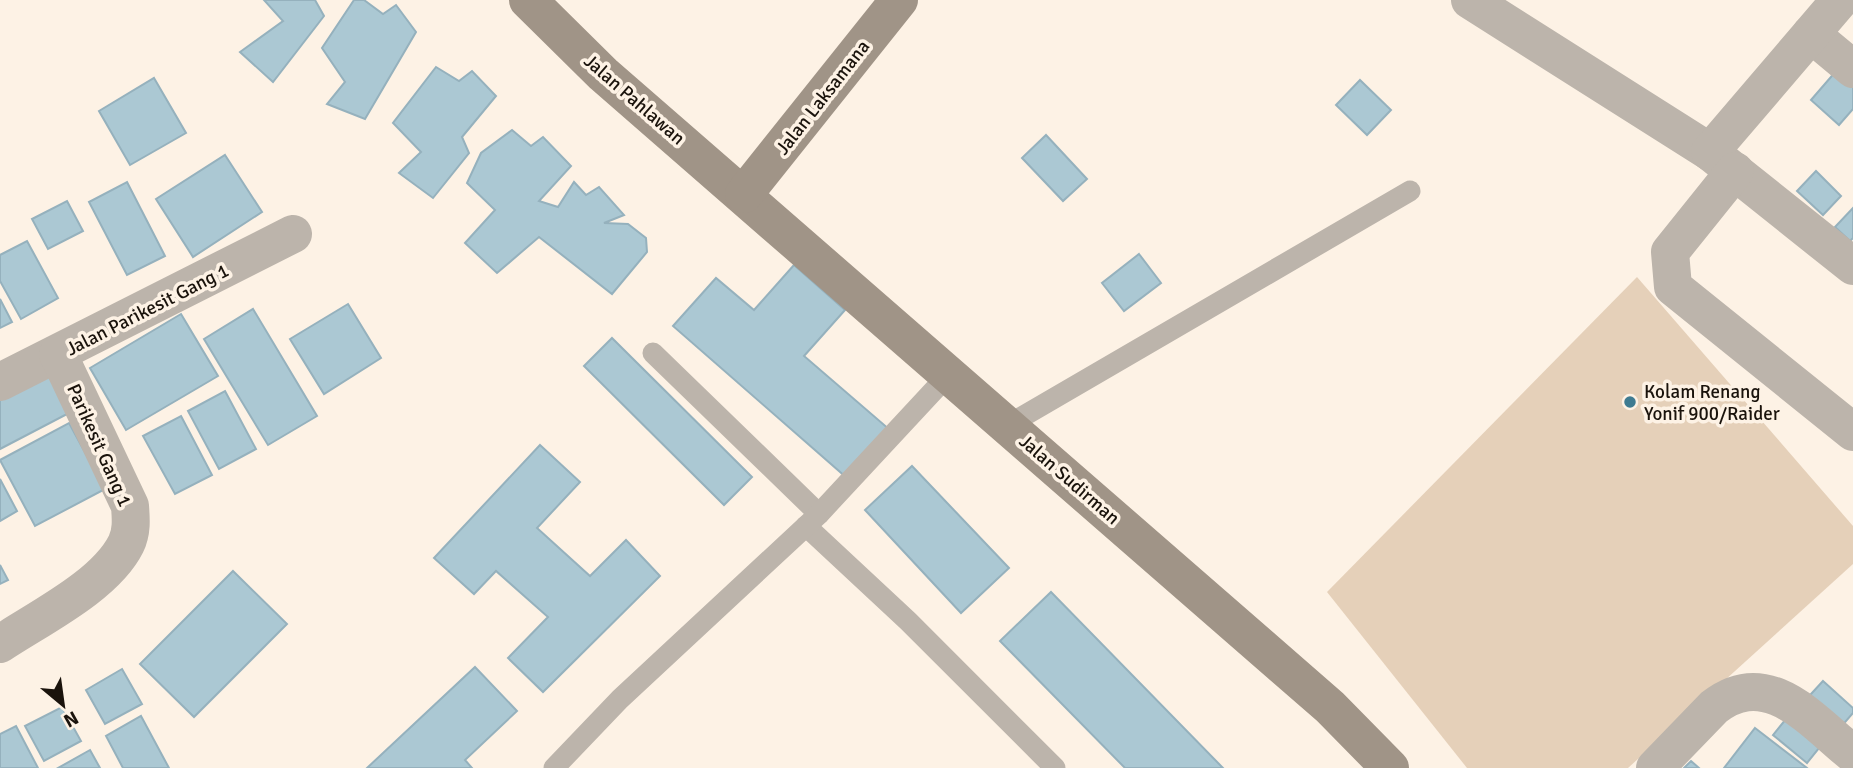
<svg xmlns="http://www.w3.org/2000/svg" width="1853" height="768" viewBox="0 0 1853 768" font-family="Signika,sans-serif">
	<rect width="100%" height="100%" fill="#fdf2e5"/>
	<path fill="#e5d0b9" d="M1637 277 1853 526V564L1628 768H1467L1327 592Z"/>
	<g fill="#abc8d3" stroke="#95b1bd" stroke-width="2">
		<path d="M264 0H315L324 16 273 82 240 52 283 21Z"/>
		<path d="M354 0H364L383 14 396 5 416 32 365 119 327 104 345 82 322 48Z"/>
		<path d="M436 67 459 81 472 71 496 96 462 137 469 153 433 198 399 173 421 152 393 123Z"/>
		<path d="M1837 70 1853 84V109L1839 125 1811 100Z"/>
		<path d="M154 78 186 133 130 165 99 111Z"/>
		<path d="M1360 80 1391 110 1367 135 1336 105Z"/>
		<path d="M512 130 531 146 543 137 571 166 539 201 558 207 574 182 586 195 599 187 624 215 604 223 628 224 646 238 647 252 612 294 539 237 497 273 465 243 495 210 467 183 481 153Z"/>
		<path d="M1046 135 1087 179 1063 201 1022 158Z"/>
		<path d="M225 155 262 212 193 257 156 199Z"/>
		<path d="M1816 171 1841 196 1823 215 1797 191Z"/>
		<path d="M127 182 165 256 127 275 89 202Z"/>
		<path d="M67 201 83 231 48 249 32 219Z"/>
		<path d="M1853 208V238L1850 241 1835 227Z"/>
		<path d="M27 241 58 298 21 319 0 281V255Z"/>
		<path d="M1139 254 1161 283 1124 311 1102 283Z"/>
		<path d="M794 265 845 310 804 356 890 430 847 478 673 326 716 278 754 310Z"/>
		<path d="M0 299 12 322 0 328Z"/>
		<path d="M348 304 381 358 324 394 290 339Z"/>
		<path d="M253 309 317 416 268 445 204 339Z"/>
		<path d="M181 314 218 376 126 430 90 368Z"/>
		<path d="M612 338 752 477 724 505 584 366Z"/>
		<path d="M46 368 69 413 0 449V392Z"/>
		<path d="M225 391 256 449 219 469 188 411Z"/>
		<path d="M181 416 212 475 175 494 143 436Z"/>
		<path d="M69 423 105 489 35 526 0 460Z"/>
		<path d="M540 445 580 482 537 528 590 576 626 540 660 576 543 692 508 658 548 617 496 571 474 594 434 558Z"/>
		<path d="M912 466 1009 568 961 613 865 510Z"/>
		<path d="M0 479 17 511 0 521Z"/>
		<path d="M0 565 8 580 0 584Z"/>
		<path d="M233 571 287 624 194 717 140 664Z"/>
		<path d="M1051 592 1223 768H1125L1000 641Z"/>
		<path d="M475 667 517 711 465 760 472 768H367Z"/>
		<path d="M122 669 142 704 105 724 86 690Z"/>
		<path d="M1823 681 1853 708V713L1833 736 1800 706Z"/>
		<path d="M62 707 81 741 44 761 25 726Z"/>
		<path d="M1794 709 1828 737 1807 763 1773 735Z"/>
		<path d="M141 716 169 768H123L106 736Z"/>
		<path d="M16 726 38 768H0V734Z"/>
		<path d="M1755 728 1807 768H1724Z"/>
		<path d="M90 750 100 768H58Z"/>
		<path d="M1691 761 1699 768H1684Z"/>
	</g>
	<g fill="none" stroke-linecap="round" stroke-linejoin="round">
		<g stroke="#bcb4ab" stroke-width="21">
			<path d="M653 353 819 514"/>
			<path d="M1008 425 1410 191"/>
			<path d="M806 526 908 621 1055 768"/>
			<path d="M554 768 620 699 819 514 950 373"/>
		</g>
		<g stroke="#bcb4ab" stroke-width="38">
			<path d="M1470 0 1710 152 1853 266"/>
			<path d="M1811 34 1853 69"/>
			<path d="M1710 152 1840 0"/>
			<path d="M1735 171 1670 252 1673 287 1853 432"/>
			<path d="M0 382 293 234"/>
			<path d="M0 644C39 618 105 586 126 544 132 532 131 519 130 506L58 354"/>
			<path d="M1655 768 1714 707C1768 665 1812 721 1853 754"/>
		</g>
		<g stroke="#a09487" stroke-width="38">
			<path d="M528 0 603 74 1330 707 1390 768"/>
			<path d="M744 194 899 0"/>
		</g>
	</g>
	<circle fill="#3e7b91" stroke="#fdf2e5" stroke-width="2.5" cx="1630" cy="402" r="7"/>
	<g text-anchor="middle" stroke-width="7" stroke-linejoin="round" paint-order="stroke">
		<g font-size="19" fill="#1a130c" stroke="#fdf2e5">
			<text transform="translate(822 97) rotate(-52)" y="7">Jalan Laksamana</text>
			<text transform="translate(635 99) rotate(41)" y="7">Jalan Pahlawan</text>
			<text transform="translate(147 309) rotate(-27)" y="7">Jalan Parikesit Gang 1</text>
			<text transform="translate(100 445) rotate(66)" y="7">Parikesit Gang 1</text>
			<text transform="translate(1070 479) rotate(41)" y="7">Jalan Sudirman</text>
		</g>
		<g font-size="19" fill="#1a130c" stroke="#fdf2e5" text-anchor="start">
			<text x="1644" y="398">Kolam Renang<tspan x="1644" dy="22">Yonif 900/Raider</tspan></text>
		</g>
	</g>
	<g transform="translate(63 705) rotate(151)" stroke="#fdf2e5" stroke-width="5" paint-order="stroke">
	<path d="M0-5L12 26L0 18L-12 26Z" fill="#1a130c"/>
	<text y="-10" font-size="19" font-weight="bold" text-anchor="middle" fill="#1a130c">N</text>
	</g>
</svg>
